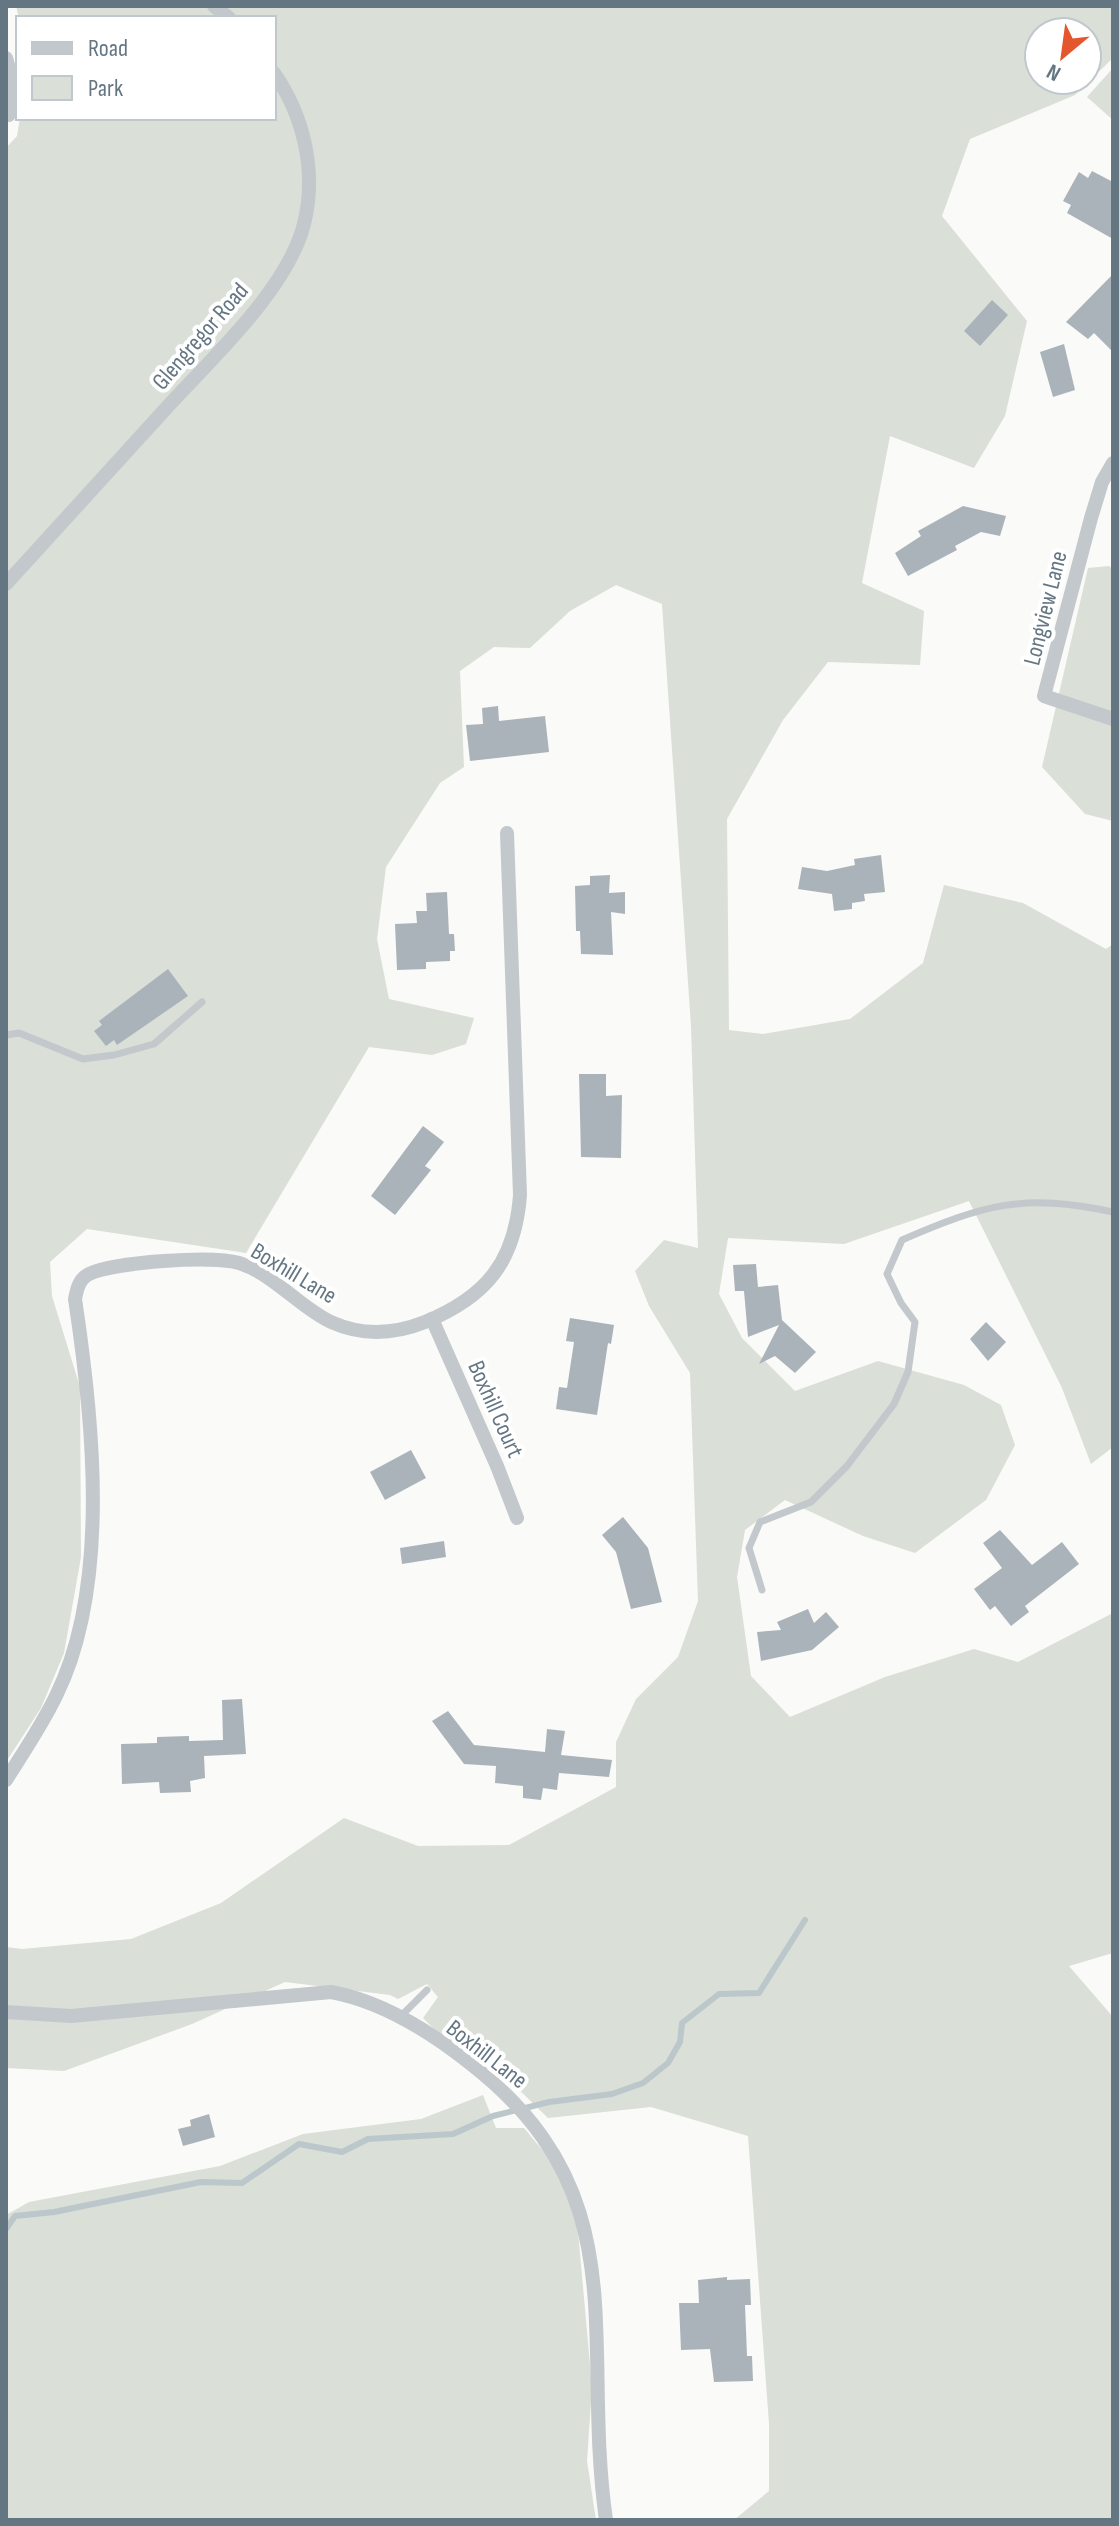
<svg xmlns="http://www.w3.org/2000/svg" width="1119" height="2526" viewBox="0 0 1119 2526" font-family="'Sofia Sans Condensed',sans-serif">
	<rect width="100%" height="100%" fill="#fafaf8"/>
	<g fill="#dadfd7" fill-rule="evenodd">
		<path d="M16 6H1113V58L1075 95 970 139 942 216 1027 321 1005 416 974 468 890 436 862 583 924 611 920 665 828 662 783 720 727 819 729 1030 763 1034 850 1019 923 963 944 885 1023 903 1106 949 1113 944V1447L1091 1464 1062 1388 969 1201 844 1244 728 1238 719 1294 742 1338 795 1391 878 1361 964 1385 1001 1405 1015 1445 986 1500 915 1553 863 1536 785 1500 745 1530 737 1577 751 1676 790 1717 885 1677 974 1649 1018 1662 1113 1613V1953L1069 1966 1113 2017V2520H734L769 2491V2424L748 2136 651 2107 548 2118 503 2074 437 2032 423 2018 438 1997 427 1984 398 1999 390 1995 285 1982 192 2024 64 2071 6 2068V1947L22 1949 131 1939 221 1903 344 1818 418 1846 509 1845 616 1787V1742L636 1699 678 1657 698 1601 690 1373 649 1306 635 1271 664 1240 698 1248 691 1026 662 604 616 585 570 611 530 648 494 647 460 671 464 767 440 783 386 867 377 939 389 999 474 1018 466 1044 432 1055 369 1047 246 1253 87 1229 50 1262 52 1296 80 1387 81 1557 64 1653 41 1708 6 1762V148L17 136 20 118H274V18H19ZM1039 32H1087V80H1039Z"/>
		<path d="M1113 68V120L1087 97Z"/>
		<path d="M1109 566 1113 569V821L1085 814 1042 767 1088 568Z"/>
		<path d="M483 2095 496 2128H524L553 2163 577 2220 592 2387 587 2461 596 2520H6V2215L29 2202 220 2166 303 2134 421 2119Z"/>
	</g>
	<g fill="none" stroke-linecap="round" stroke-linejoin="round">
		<path stroke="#bbc7cb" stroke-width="6" d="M6 2229 15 2216 54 2212 201 2182 242 2183 299 2144 342 2152 368 2139 453 2134 493 2116 549 2102 612 2094 643 2083 668 2063 680 2042 682 2023 719 1994 759 1993 805 1920"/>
	</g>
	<g fill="#aab3b9">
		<path d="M1092 171 1113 182V239L1067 213 1071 205 1063 201 1079 172 1088 178Z"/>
		<path d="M1113 274V352L1094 333 1088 339 1066 322Z"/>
		<path d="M992 300 1008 315 980 346 964 331Z"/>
		<path d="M1064 344 1075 390 1053 397 1040 352Z"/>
		<path d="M963 506 1006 516 1000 536 981 532 955 546 957 550 908 576 895 553 921 536 918 531Z"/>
		<path d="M498 706 499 721 545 716 549 752 470 761 466 725 483 724 482 708Z"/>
		<path d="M881 855 885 892 864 894 865 901 852 903V909L834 911 832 894 798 889 802 867 827 871 855 865 854 859Z"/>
		<path d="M610 875 609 893 625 892V914L611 912 613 955 581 954 580 931H576L575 886 590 885V876Z"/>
		<path d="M447 892 449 934H454L455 951H450V961L426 962V969L397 970 395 924 417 923 416 911H427L426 893Z"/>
		<path d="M168 969 188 996 117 1045 114 1040 106 1046 94 1031 102 1025 99 1021Z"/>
		<path d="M579 1074H606V1096L622 1095 621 1158 581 1157Z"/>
		<path d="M423 1126 444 1142 425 1166 431 1170 395 1215 371 1196Z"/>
		<path d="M756 1264 758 1287 778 1285 782 1320 816 1352 795 1373 775 1356 759 1364 779 1325 748 1337 744 1291H735L733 1265Z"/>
		<path d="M570 1318 614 1325 611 1344 608 1343 597 1415 556 1409 559 1387 567 1388 574 1342 566 1341Z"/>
		<path d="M986 1322 1006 1342 988 1361 970 1339Z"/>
		<path d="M411 1450 426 1478 385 1500 370 1472Z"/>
		<path d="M623 1517 648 1548 662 1602 631 1609 616 1552 602 1535Z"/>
		<path d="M1000 1530 1032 1565 1062 1542 1079 1564 1025 1606 1029 1612 1011 1626 995 1606 990 1610 974 1589 1002 1568 983 1543Z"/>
		<path d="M444 1541 446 1557 402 1564 400 1548Z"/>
		<path d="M808 1609 814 1623 826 1612 839 1627 812 1650 761 1661 757 1632 781 1630 777 1622Z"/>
		<path d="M242 1699 246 1754 204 1756 205 1778 190 1781 191 1792 160 1793 159 1782 122 1784 121 1744 157 1743V1737L189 1736V1741L223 1740 222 1700Z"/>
		<path d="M448 1711 474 1745 545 1752 547 1729 565 1731 561 1755 612 1760 609 1777 559 1773 557 1790 543 1788 541 1800 523 1798V1786L495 1783 496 1766 464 1764 432 1721Z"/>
		<path d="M209 2114 215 2137 183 2146 178 2129 191 2126 190 2120Z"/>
		<path d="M727 2277V2280L750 2279 751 2305H745L747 2356H752L753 2381 714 2382 710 2349 681 2350 679 2303H699L698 2280Z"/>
	</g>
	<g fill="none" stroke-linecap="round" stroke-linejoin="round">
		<g stroke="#c3c8cc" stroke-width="7">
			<path d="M6 1035 19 1033 83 1059 114 1055 154 1044 202 1002"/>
			<path d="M762 1590 749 1548 760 1522 811 1502 847 1466 894 1404 908 1372 915 1322 901 1303 887 1274 902 1240C985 1204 1023 1193 1113 1212"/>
			<path d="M400 2017 427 1990"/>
		</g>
		<g stroke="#c3c8cc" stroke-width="14">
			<path d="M214 6 229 18"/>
			<path d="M6 58 13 83 9 115"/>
			<path d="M1113 463 1102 482 1091 518 1044 696 1113 719"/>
			<path d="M6 584C61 524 116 464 170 404 214 356 288 288 304 224 317 172 304 116 274 73"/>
			<path d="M432 1319 497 1466 517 1518"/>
			<path d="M6 1780C23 1753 42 1725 56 1696 111 1585 93 1418 75 1299 77 1289 79 1279 89 1274 114 1262 213 1255 239 1263 274 1274 299 1307 331 1322 362 1336 395 1334 425 1322 486 1297 515 1262 520 1195L507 833"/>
			<path d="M6 2012 71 2016 331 1992C381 2001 432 2033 471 2064 640 2196 580 2337 606 2520"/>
		</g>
	</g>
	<g text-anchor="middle" stroke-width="8" stroke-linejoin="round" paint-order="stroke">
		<g font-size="24" fill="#657683" stroke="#fff">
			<text transform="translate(200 336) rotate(-49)" y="8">Glengregor Road</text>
			<text transform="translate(1045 608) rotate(-76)" y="8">Longview Lane</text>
			<text transform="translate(294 1273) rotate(31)" y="8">Boxhill Lane</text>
			<text transform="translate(496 1409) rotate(66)" y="8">Boxhill Court</text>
			<text transform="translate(487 2054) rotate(38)" y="8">Boxhill Lane</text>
		</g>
	</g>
	<rect width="1119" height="2526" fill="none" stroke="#657683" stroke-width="16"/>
	<rect x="16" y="16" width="260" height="104" fill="#ffffff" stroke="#c1c8cd" stroke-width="2"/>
	<rect x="32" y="42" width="40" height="12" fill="#c3c8cc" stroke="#c1c8cd" stroke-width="2"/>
	<text x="88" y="56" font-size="24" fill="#657683">Road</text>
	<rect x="32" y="76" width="40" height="24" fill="#dadfd7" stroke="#c1c8cd" stroke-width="2"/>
	<text x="88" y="96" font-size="24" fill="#657683">Park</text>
	<g transform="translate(1063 56) rotate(209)"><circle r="38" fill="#ffffff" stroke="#c1c8cd" stroke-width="2"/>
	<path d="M0-6L14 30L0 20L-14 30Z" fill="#e4572e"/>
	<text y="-12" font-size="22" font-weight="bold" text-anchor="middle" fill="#657683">N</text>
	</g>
</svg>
